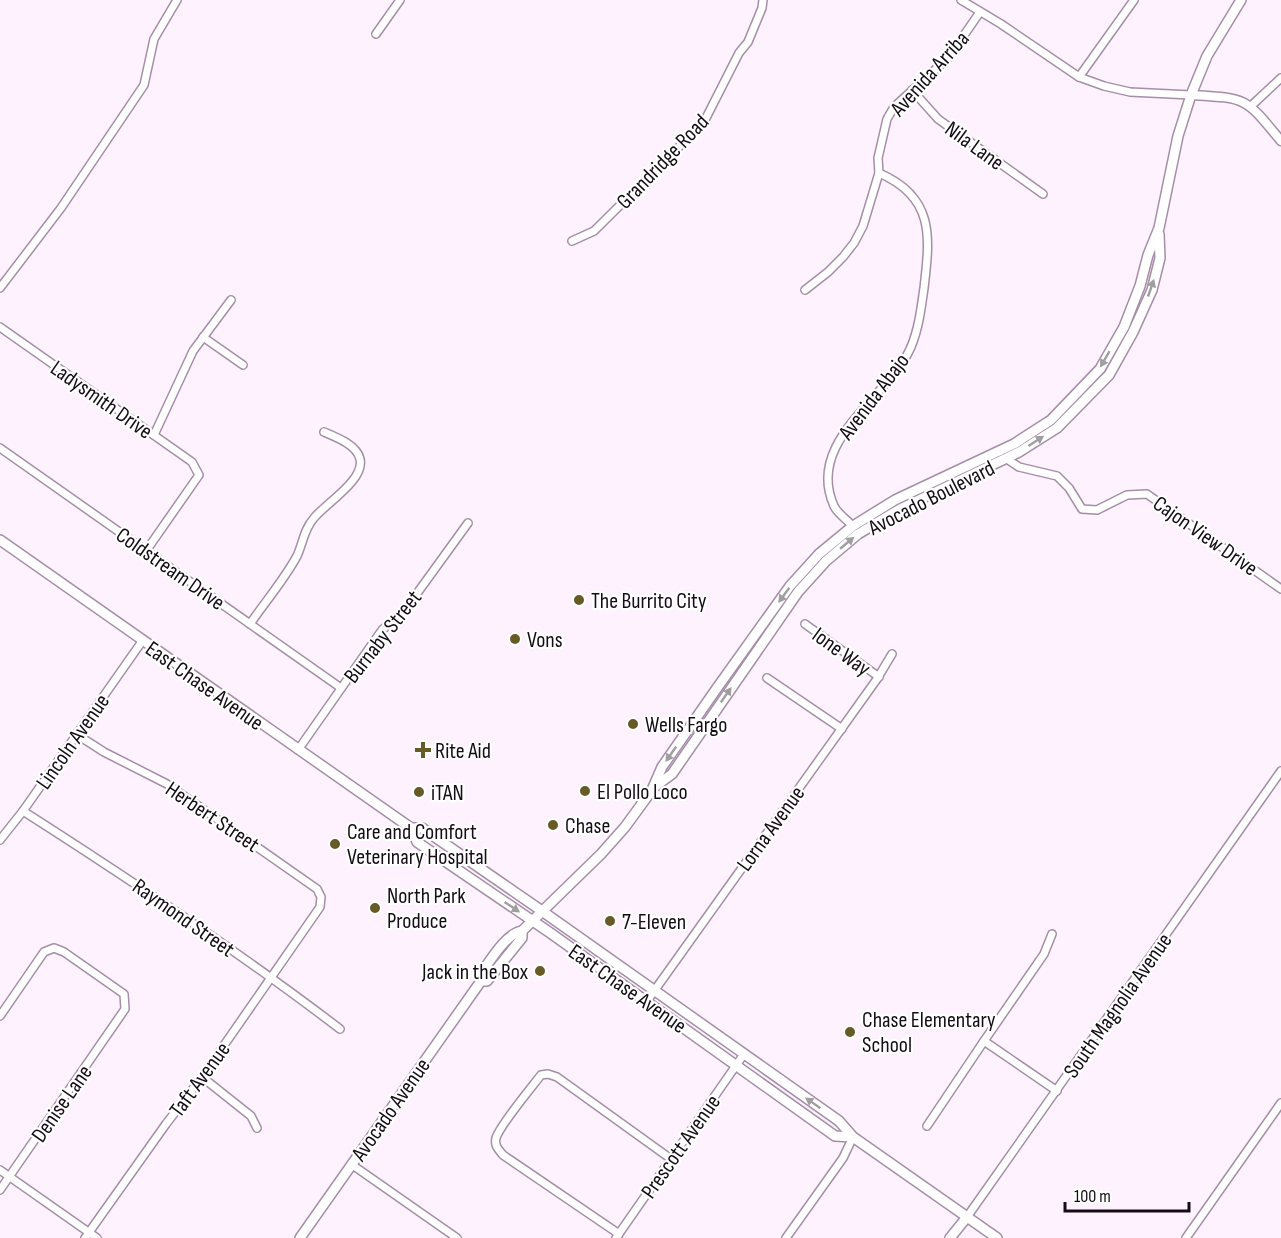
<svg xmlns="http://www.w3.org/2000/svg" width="1281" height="1238" viewBox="0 0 1281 1238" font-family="'Sofia Sans Condensed',sans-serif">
	<rect width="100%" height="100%" fill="#fdf2fd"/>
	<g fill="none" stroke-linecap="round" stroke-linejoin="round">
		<g stroke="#a68ea9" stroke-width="10">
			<g id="minor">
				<path d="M961 0 1001 24 1079 77 1104 86 1130 92 1191 95"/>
				<path d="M376 34 400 0"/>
				<path d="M1079 77 1134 0"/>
				<path d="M912 90 938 119 1043 194"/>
				<path d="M1251 106 1281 78"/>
				<path d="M572 241 594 231 704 122 739 53 748 42 762 8 763 0"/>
				<path d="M0 288 61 208 144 85 154 39 177 0"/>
				<path d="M805 290 828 272 843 257 854 243 863 226 879 173 878 158 887 119 894 107 949 57 980 12"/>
				<path d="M0 327 192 462 199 475 146 551"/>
				<path d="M203 337 243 365"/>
				<path d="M154 435 193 351 231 300"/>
				<path d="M0 448 341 688"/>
				<path d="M1007 459 1019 467 1057 476 1069 488 1082 509 1097 510 1127 495 1147 494 1281 589"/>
				<path d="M853 526C847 520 837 513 834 506 806 444 881 401 907 355 918 336 921 309 924 288 930 237 935 197 879 173"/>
				<path d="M250 624C265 602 284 580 297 556 303 543 304 529 314 518 326 503 365 480 360 459 357 445 336 437 324 432"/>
				<path d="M805 624 879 677"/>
				<path d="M767 678 842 729"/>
				<path d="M76 734 104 752 167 784 317 889 321 897 320 907 202 1077 166 1124 85 1238"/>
				<path d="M298 750 382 630 405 610 468 523"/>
				<path d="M23 811C131 880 238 951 340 1029"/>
				<path d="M0 840 23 811 143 640"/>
				<path d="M647 1001 877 679 892 654"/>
				<path d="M0 1016 44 952 54 948 64 952 124 994 125 1009 0 1190"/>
				<path d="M984 1041 1044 954 1052 934"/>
				<path d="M202 1077 251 1116 257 1128"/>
				<path d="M927 1126 984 1041 1057 1091"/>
				<path d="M351 1164 457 1238"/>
				<path d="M0 1170 97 1238"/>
				<path d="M967 1217 1281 771"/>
				<path d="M619 1234 503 1155C499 1150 494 1146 496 1138 500 1125 531 1088 541 1075L548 1074 557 1077 671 1159"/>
				<path d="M616 1238 744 1054"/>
				<path d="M786 1238 843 1158 853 1137"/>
				<path d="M1186 1238 1281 1103"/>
			</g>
		</g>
		<g stroke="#a68ea9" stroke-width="11">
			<path id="tertiary" d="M1191 95C1247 98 1245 97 1281 141"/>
		</g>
		<g stroke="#a68ea9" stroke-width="12">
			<g id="secondary">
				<path d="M0 540 411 828H422L542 911 839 1121 853 1137 997 1238"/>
				<path d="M653 788 672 774 798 592 826 561 858 534 900 509 1019 452 1057 428 1109 375 1133 332 1152 290 1160 258 1159 234"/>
				<path d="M411 828 417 842 549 932 835 1136 853 1137"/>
				<path d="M481 981H487L522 938V931"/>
				<path d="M300 1238 481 981 479 976C489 963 506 933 522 931L601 854 625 827 652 790 662 767 717 688 790 586 819 554 853 526 895 500 1014 444 1051 420 1100 369 1124 327 1140 286 1148 255 1159 228 1178 136 1191 95 1207 56 1241 0"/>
				<path d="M950 1238 967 1217"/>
			</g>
		</g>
		<use href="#minor" stroke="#fff" stroke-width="7"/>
		<use href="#tertiary" stroke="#fff" stroke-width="8"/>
		<use href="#secondary" stroke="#fff" stroke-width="9"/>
	</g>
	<defs><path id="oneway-solid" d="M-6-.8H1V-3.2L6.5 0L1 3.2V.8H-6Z" transform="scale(1.5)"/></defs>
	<g fill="#a19ea2">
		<use href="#oneway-solid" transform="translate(1151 288) rotate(-71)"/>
		<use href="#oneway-solid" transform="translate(1105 359) rotate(120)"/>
		<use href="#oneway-solid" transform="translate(1036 441) rotate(-33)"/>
		<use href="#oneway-solid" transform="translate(847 543) rotate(-40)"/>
		<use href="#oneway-solid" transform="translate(784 595) rotate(126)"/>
		<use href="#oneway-solid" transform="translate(726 695) rotate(-55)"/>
		<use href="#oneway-solid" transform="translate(671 754) rotate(125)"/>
		<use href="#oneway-solid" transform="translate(512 907) rotate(34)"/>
		<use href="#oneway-solid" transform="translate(813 1103) rotate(-145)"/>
	</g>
	<g fill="#665a27" stroke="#fff" stroke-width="2">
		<circle cx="579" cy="600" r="6"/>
		<circle cx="515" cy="639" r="6"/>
		<circle cx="633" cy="724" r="6"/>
		<path d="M420 741h6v6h6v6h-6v6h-6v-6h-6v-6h6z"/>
		<circle cx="585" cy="791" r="6"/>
		<circle cx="419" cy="792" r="6"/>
		<circle cx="553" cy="825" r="6"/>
		<circle cx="335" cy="844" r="6"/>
		<circle cx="375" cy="908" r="6"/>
		<circle cx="610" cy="921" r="6"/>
		<circle cx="540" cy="971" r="6"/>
		<circle cx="850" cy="1032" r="6"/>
	</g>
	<g text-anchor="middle" stroke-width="4.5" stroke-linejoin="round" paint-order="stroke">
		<g font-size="22" fill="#150c16" stroke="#fff">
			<text transform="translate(929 73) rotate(-48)" y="8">Avenida Arriba</text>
			<text transform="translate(975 145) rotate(36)" y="8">Nila Lane</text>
			<text transform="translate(662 161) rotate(-46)" y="8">Grandridge Road</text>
			<text transform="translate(873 396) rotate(-53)" y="8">Avenida Abajo</text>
			<text transform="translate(102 399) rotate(35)" y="8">Ladysmith Drive</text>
			<text transform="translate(931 497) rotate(-27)" y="8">Avocado Boulevard</text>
			<text transform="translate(1206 535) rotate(35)" y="8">Cajon View Drive</text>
			<text transform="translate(171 568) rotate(35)" y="8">Coldstream Drive</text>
			<text transform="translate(382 636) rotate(-52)" y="8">Burnaby Street</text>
			<text transform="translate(842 651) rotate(36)" y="8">Ione Way</text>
			<text transform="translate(205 685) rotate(35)" y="8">East Chase Avenue</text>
			<text transform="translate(72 741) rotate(-55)" y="8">Lincoln Avenue</text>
			<text transform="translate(213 816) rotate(34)" y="8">Herbert Street</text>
			<text transform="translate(770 828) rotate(-54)" y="8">Lorna Avenue</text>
			<text transform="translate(184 917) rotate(35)" y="8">Raymond Street</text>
			<text transform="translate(628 988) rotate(35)" y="8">East Chase Avenue</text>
			<text transform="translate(1117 1005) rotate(-55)" y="8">South Magnolia Avenue</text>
			<text transform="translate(199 1079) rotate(-54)" y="8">Taft Avenue</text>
			<text transform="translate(61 1103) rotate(-55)" y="8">Denise Lane</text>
			<text transform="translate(390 1109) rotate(-55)" y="8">Avocado Avenue</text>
			<text transform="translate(680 1146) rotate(-55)" y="8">Prescott Avenue</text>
		</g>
		<g font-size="22" fill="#150c16" stroke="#fff" text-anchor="start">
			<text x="591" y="608">The Burrito City</text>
			<text x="527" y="647">Vons</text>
			<text x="645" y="732">Wells Fargo</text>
			<text x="435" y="758">Rite Aid</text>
			<text x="597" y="799">El Pollo Loco</text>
			<text x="431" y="800">iTAN</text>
			<text x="565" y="833">Chase</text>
			<text x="347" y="839">Care and Comfort<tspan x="347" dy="25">Veterinary Hospital</tspan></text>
			<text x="387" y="903">North Park<tspan x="387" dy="25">Produce</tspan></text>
			<text x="622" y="929">7-Eleven</text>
			<text x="528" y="979" text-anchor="end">Jack in the Box</text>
			<text x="862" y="1027">Chase Elementary<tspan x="862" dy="25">School</tspan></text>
		</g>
	</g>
	<path d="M1065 1202v9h124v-9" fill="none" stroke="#150c16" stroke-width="3"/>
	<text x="1074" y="1202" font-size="18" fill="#150c16" stroke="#ffffff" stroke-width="4.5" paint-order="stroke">100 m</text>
</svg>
